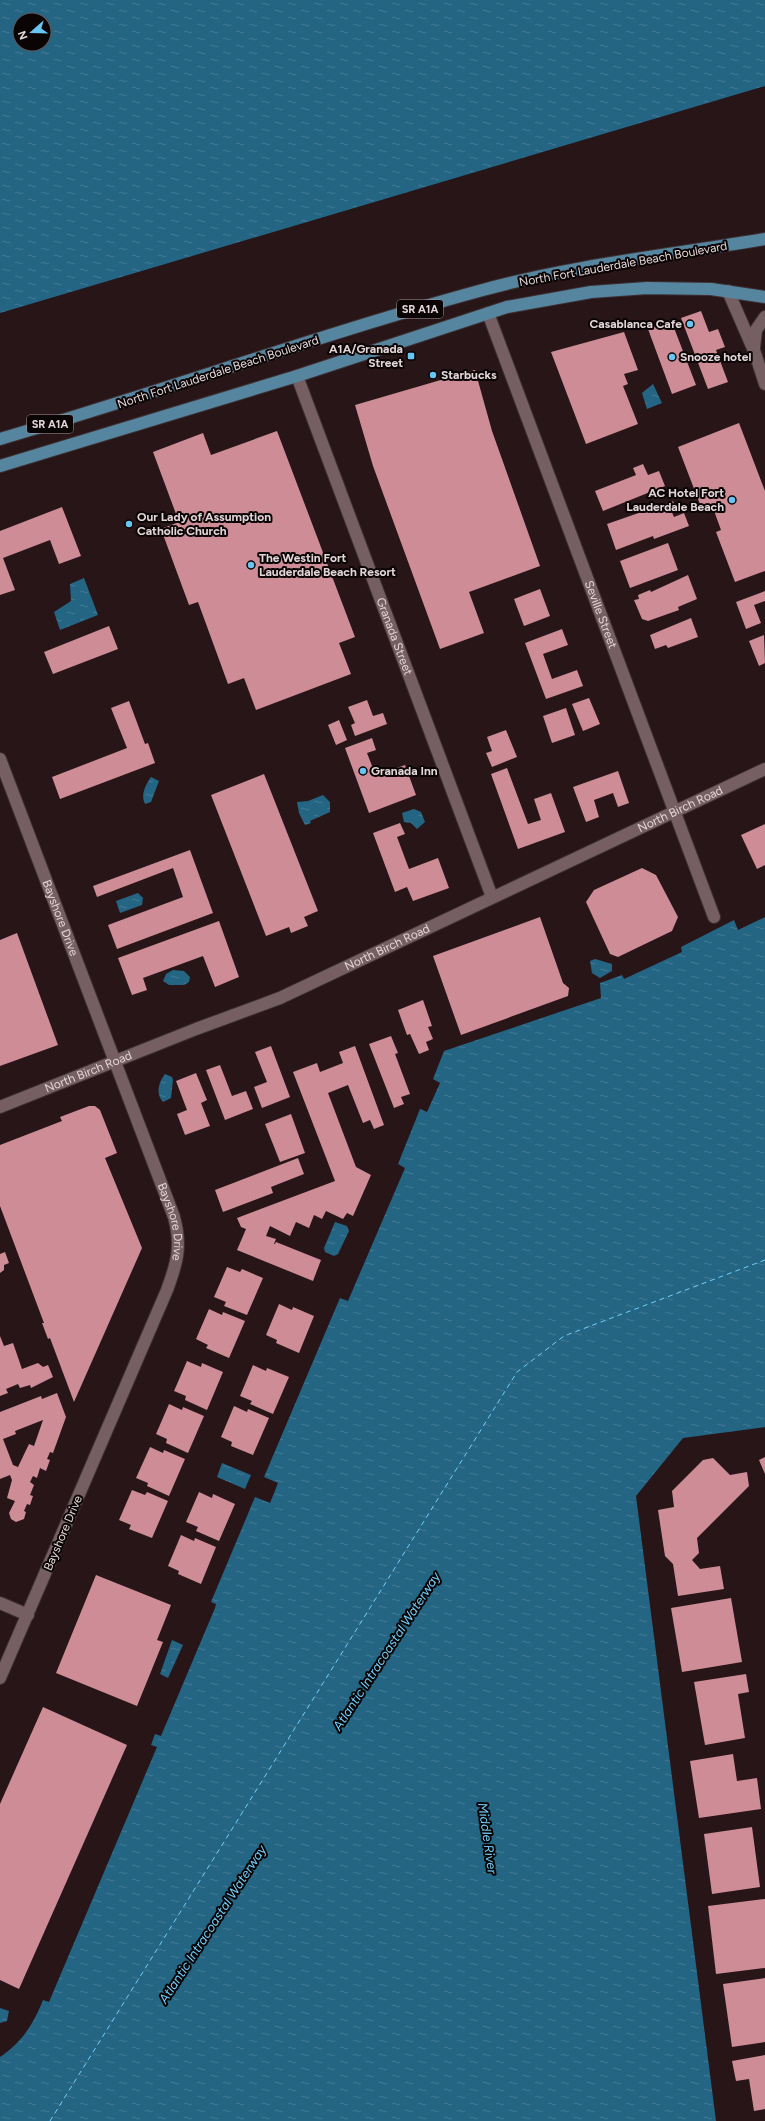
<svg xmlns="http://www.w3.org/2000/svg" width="765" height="2121" viewBox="0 0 765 2121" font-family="Figtree,sans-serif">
	<defs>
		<pattern id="water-ripples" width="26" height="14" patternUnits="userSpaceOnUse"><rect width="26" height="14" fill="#246583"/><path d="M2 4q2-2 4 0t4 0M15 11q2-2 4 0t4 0" fill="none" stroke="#447a94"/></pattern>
	</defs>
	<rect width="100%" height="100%" fill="#271518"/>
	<g fill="url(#water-ripples)" fill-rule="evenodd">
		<path d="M0 0H765V86L0 313ZM20 20H44V44H20Z"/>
		<path d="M653 384 662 403 647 409 642 393Z"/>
		<path d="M84 578 98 615 60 630 54 612 71 601 70 584Z"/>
		<path d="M151 777 159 781 151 802 145 804C140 795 146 784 151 777Z"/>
		<path d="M323 795 330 802V812L310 821 311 823 305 825 299 813 297 802 308 801Z"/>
		<path d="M414 809 421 812 425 822 417 829 411 823 404 822 402 813Z"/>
		<path d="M138 893 143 898 142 905 120 913 116 901Z"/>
		<path d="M765 917V1427L683 1438 636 1496 716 2121H0V2057C22 2042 33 2025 43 2000L49 2002 157 1747 151 1745 155 1734 161 1736 215 1608 216 1604 211 1602 255 1497 270 1503 278 1483 264 1477 337 1305 340 1298 348 1301 405 1168 398 1164 420 1109 427 1112 440 1083 433 1079 444 1051 601 998 600 983 622 975 624 979 682 952 681 947 734 920 738 930Z"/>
		<path d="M595 959 612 964V971L600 978 592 973 590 961Z"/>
		<path d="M173 970 184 971 190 977 189 982 184 985H169L163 981 166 974Z"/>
		<path d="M165 1074 172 1077 173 1080 171 1098 163 1102C155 1093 159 1082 165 1074Z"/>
		<path d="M335 1222 347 1226 349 1231 338 1254 334 1256 325 1252 324 1248Z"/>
		<path d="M222 1463 251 1475 245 1489 217 1477Z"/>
		<path d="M172 1640 183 1645 168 1678 160 1674Z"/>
		<path d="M0 2008 9 2011 7 2021 0 2023Z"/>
	</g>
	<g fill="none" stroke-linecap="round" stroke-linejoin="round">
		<path stroke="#71cffd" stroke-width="1" stroke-dasharray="5 4" stroke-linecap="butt" d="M50 2121 517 1372 564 1336 765 1260"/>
	</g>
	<g fill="#ce8d96" fill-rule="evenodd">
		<path d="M701 311 709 332 718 329 725 347 716 350 728 382 708 389 681 318Z"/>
		<path d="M671 320 696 385 672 394 648 329Z"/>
		<path d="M624 332 638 370 624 374 628 384 623 386 638 424 586 444 551 352Z"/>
		<path d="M475 370 492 431 540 566 469 592 484 633 440 649 373 466 355 405Z"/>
		<path d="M739 423 765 491V571L735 582 716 532 721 530 713 508 703 512 678 447Z"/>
		<path d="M277 431 355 637 339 643 351 674 256 710 244 678 228 684 198 602 189 605 161 529 179 522 153 452 203 433 211 455Z"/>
		<path d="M643 464 648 475 659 471 665 486 603 511 595 491 636 475 633 468Z"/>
		<path d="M673 501 676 509 671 510 674 517 684 513 689 526 654 539 653 536 616 550 607 524Z"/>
		<path d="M62 507 81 556 59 564 50 540 3 558 15 590 0 595V531Z"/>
		<path d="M668 543 678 570 630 588 620 561Z"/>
		<path d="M688 575 697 599 678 607 679 610 648 621 642 619 634 600 639 599 638 595 650 590 651 592Z"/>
		<path d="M540 589 550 616 524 626 514 599Z"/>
		<path d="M765 591V601L754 605 761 623 746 629 736 602Z"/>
		<path d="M691 618 698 637 668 648 666 645 655 649 650 635Z"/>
		<path d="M109 626 118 649 53 674 44 652Z"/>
		<path d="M562 629 568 645 543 654 552 679 577 670 583 686 546 699 525 643Z"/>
		<path d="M764 635 765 663 759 666 749 641Z"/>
		<path d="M589 698 600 724 583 731 572 704Z"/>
		<path d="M367 700 373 716 383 713 387 724 355 736 351 725 355 723 348 707Z"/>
		<path d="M129 701 145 744 148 743 155 763 60 799 52 777 127 748 111 708Z"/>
		<path d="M566 708 575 735 552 743 543 716Z"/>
		<path d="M339 720 347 740 336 745 328 725Z"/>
		<path d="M506 730 517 757 492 767 486 753 492 751 487 737Z"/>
		<path d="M372 738 376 750 367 753 376 776 405 765 416 795 369 813 345 748Z"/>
		<path d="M507 768 528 824 541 820 534 799 551 793 565 832 518 849 491 774Z"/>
		<path d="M618 771 629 803 618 807 613 793 594 800 599 817 586 822 573 787Z"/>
		<path d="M264 774 318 911 304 917 308 926 291 933 289 927 266 936 211 795Z"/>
		<path d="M400 823 405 834 397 837 409 869 438 858 449 888 413 901 407 887 395 892 373 833Z"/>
		<path d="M765 824V865L757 869 741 835Z"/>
		<path d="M190 850 213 913 117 949 108 925 183 897 173 868 97 897 93 886Z"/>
		<path d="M642 868 656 875 678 917 672 931 618 957 610 954 586 902 594 890Z"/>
		<path d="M540 917 563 983 569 988 568 996 461 1035 433 956Z"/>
		<path d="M219 921 239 977 215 987 203 956 143 978 147 990 132 995 118 958Z"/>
		<path d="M17 933 58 1045 0 1066V940Z"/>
		<path d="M423 1000 432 1026 428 1027 433 1039 426 1042 429 1050 419 1054 410 1034 407 1035 398 1010Z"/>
		<path d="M391 1036 398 1053 395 1054 410 1094 401 1097 404 1104 394 1108 369 1044Z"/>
		<path d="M271 1046 290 1097 262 1108 254 1087 267 1082 255 1052Z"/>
		<path d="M355 1046 384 1125 374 1129 370 1120 363 1123 348 1085 328 1093 356 1167 371 1175 353 1216 347 1213 343 1219 326 1211 322 1219 314 1215 309 1228 296 1222 290 1236 270 1226 266 1236 276 1239 274 1244H275L276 1242 321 1260 313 1281 237 1250 246 1229 241 1227 237 1218 335 1181 293 1072 317 1063 320 1072 343 1063 339 1052Z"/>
		<path d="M220 1065 232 1096 246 1091 253 1109 225 1120 206 1070Z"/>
		<path d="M196 1073 207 1100 201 1103 210 1126 185 1135 177 1114 187 1110 176 1081Z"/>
		<path d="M89 1106H95L100 1110 117 1153 105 1158 142 1248 74 1402 50 1338 48 1339 42 1323H44L0 1206V1145L62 1121 60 1117Z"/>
		<path d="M291 1114 305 1153 280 1162 265 1124Z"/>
		<path d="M298 1158 304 1174 271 1187 273 1193 223 1212 215 1190Z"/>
		<path d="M5 1252 9 1263 4 1265V1270L0 1273V1254Z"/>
		<path d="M227 1267 240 1272 242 1269 263 1278 247 1315 224 1306 226 1302 214 1297Z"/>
		<path d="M279 1304 292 1310 293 1307 314 1316 299 1353 276 1343 277 1340 266 1335Z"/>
		<path d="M209 1309 222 1315 223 1312 245 1321 229 1358 206 1348 208 1345 196 1339Z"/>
		<path d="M0 1336 4 1346 13 1343 22 1369 38 1363 43 1367 48 1365 53 1377 31 1388 30 1385 20 1388 18 1384 6 1389 8 1393 0 1396Z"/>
		<path d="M187 1361 201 1367 202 1363 223 1372 207 1410 185 1400 186 1396 174 1391Z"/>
		<path d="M253 1365 266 1371 267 1368 289 1377 273 1414 250 1404 252 1401 240 1396Z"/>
		<path d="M57 1393 66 1417 53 1453 50 1452 47 1459 50 1460 46 1471 40 1468 37 1478 33 1476 30 1482 34 1485 30 1495 33 1496 30 1505 27 1504 24 1511 26 1512 24 1519 16 1522 11 1519 9 1513 15 1501 7 1498 12 1480 10 1475 0 1479V1412L41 1396 42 1399ZM43 1420 34 1446 29 1444 18 1467 13 1465 3 1439 16 1434 15 1431Z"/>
		<path d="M169 1404 182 1410 183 1407 204 1416 188 1453 166 1443 167 1439 156 1434Z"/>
		<path d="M234 1406 247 1412 248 1409 269 1418 253 1455 231 1446 232 1442 221 1437Z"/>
		<path d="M150 1447 163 1453 164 1450 185 1459 169 1496 147 1486 148 1483 136 1478Z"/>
		<path d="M765 1457V1474L759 1460Z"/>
		<path d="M713 1458 730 1475 747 1472 749 1486 697 1538 699 1553 692 1560 700 1569 720 1566 724 1589 678 1596 673 1564 665 1556 658 1510 674 1507 672 1491 703 1460Z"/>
		<path d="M132 1490 145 1495 147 1492 168 1501 152 1538 129 1529 131 1525 119 1520Z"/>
		<path d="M199 1492 212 1498 213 1494 235 1504 219 1541 196 1531 198 1527 186 1522Z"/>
		<path d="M181 1535 194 1541 195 1538 216 1547 201 1584 178 1574 179 1571 168 1566Z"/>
		<path d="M96 1575 171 1605 157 1640 163 1642 137 1706 56 1673Z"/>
		<path d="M731 1598 742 1662 682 1672 671 1608Z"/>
		<path d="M746 1674 749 1692 738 1694 745 1738 705 1745 694 1682Z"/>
		<path d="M43 1707 127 1745 19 1989 0 1980V1804Z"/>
		<path d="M733 1754 737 1781 757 1778 761 1809 699 1818 690 1761Z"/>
		<path d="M752 1827 760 1887 712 1894 704 1834Z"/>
		<path d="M765 1899V1968L716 1974 708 1906Z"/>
		<path d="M765 1978V2042L732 2047 723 1984Z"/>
		<path d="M765 2055V2109L754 2111 749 2079 736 2081 732 2061Z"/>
	</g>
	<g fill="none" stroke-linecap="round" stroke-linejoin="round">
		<g stroke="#3e3133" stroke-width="14">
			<g id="street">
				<path d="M728 291 755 353 765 384"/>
				<path id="s1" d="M488 313 714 917"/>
				<path d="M754 348 756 330 765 317"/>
				<path id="s2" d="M297 376 492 897"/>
				<path id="s3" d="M0 759 174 1217C182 1246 177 1263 167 1290L0 1678"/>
				<path id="s4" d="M0 1107 196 1029 280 998 765 769"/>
				<path d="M0 1603 28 1615"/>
			</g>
		</g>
		<g stroke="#3e3133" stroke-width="14">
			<g id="primary">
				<path d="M0 439C161 392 318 335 479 291 572 265 670 255 765 239"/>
				<path d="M0 466 297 376 507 307 591 292 647 288 711 289 765 297"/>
			</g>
		</g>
		<use href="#street" stroke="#755f62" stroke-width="12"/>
		<use href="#primary" stroke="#56859f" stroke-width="12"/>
	</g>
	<g fill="#68c4f0" stroke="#0a0405" stroke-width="1.5">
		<circle cx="690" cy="324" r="4"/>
		<rect x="407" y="352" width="8" height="8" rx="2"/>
		<circle cx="672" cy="357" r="4"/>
		<circle cx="433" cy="375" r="4"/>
		<circle cx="732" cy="500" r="4"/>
		<circle cx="129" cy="524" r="4"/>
		<circle cx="251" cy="565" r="4"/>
		<circle cx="363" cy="771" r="4"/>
	</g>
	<g text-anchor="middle" stroke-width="4" stroke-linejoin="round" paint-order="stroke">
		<g fill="#0a0405" stroke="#a29799" stroke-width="1">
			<rect x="397" y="300" width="46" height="18" rx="3"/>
			<rect x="27" y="415" width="46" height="18" rx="3"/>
		</g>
		<g font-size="11" font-weight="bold" fill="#e3d6d8">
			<text x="420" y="313">SR A1A</text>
			<text x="50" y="428">SR A1A</text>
		</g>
		<g font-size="12" fill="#e3d6d8" stroke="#0a0405">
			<text transform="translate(623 264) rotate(-10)" y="4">North Fort Lauderdale Beach Boulevard</text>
			<text transform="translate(218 372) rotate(-18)" y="4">North Fort Lauderdale Beach Boulevard</text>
			<text dy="4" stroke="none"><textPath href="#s1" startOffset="322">Seville Street</textPath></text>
			<text dy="4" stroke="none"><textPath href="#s2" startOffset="278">Granada Street</textPath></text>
			<text dy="4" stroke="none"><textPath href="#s4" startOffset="743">North Birch Road</textPath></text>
			<text dy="4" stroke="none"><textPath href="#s3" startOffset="170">Bayshore Drive</textPath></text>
			<text dy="4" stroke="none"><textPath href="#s4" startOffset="419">North Birch Road</textPath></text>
			<text dy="4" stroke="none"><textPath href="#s4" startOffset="95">North Birch Road</textPath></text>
			<text dy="4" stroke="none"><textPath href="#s3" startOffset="494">Bayshore Drive</textPath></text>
			<text transform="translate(63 1533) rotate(-67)" y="4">Bayshore Drive</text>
		</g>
		<g font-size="12" font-weight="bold" fill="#e3d6d8" stroke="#0a0405" text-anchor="start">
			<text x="682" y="328" text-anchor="end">Casablanca Cafe</text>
			<text x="403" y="353" text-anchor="end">A1A/Granada<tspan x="403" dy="14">Street</tspan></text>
			<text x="680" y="361">Snooze hotel</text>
			<text x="441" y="379">Starbucks</text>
			<text x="724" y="497" text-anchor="end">AC Hotel Fort<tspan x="724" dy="14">Lauderdale Beach</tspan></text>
			<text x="137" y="521">Our Lady of Assumption<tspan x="137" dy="14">Catholic Church</tspan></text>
			<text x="259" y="562">The Westin Fort<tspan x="259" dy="14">Lauderdale Beach Resort</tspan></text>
			<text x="371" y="775">Granada Inn</text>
		</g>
		<g font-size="13" font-style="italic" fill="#71cffd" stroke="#0a0405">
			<text transform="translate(386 1651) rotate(-57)" y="5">Atlantic Intracoastal Waterway</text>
			<text transform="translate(488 1838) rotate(82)" y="5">Middle River</text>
			<text transform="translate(212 1924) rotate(-57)" y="5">Atlantic Intracoastal Waterway</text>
		</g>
	</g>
	<g transform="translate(32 32) rotate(250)"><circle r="19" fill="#0a0405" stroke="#615859"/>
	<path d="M0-3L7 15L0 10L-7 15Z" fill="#68c4f0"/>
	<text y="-6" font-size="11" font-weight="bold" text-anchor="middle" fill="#e3d6d8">N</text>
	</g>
</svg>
